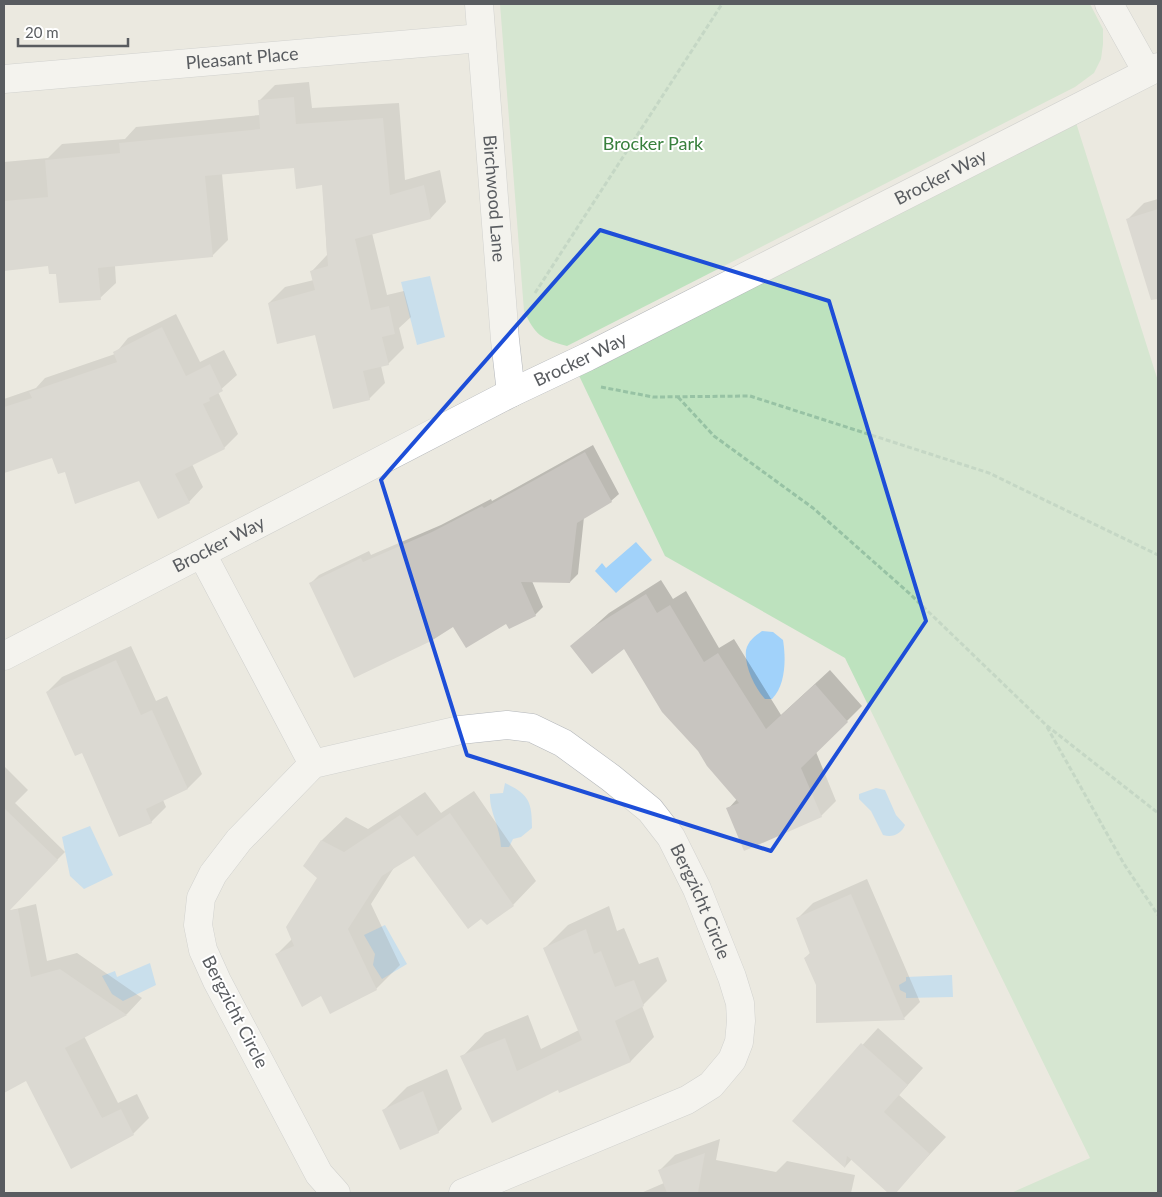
<svg xmlns="http://www.w3.org/2000/svg" width="1162" height="1197" viewBox="0 0 1162 1197" font-family="Lato,sans-serif">
	<rect width="100%" height="100%" fill="#ebe9e0"/>
	<g fill="#bde2be">
		<path d="M500 4H1090L1103 29V44L1101 59 1094 73 1075 87 567 346C541 339 535 335 524 311Z"/>
		<path d="M1072 110 1158 381V1193H1011L1090 1158 845 658 665 556 573 363Z"/>
	</g>
	<g fill="#a1d2fa">
		<path d="M430 276 445 337 417 345 401 282Z"/>
		<path d="M636 542 652 560 616 593 595 571 602 563 606 568Z"/>
		<path d="M762 631 773 632 783 640C786 658 786 685 772 699H765C755 688 744 666 746 650 748 641 755 636 762 631Z"/>
		<path d="M505 783C529 794 532 802 532 828L521 837 513 839 509 847H501C500 825 489 812 490 794L503 793Z"/>
		<path d="M876 788 885 790 896 815 905 825C901 834 893 838 883 835L871 811 859 799V794Z"/>
		<path d="M90 826 113 875 84 889 70 876 62 837Z"/>
		<path d="M385 925 407 964 382 979 373 965 375 954 364 935Z"/>
		<path d="M150 963 156 985 123 1001 112 994 102 976 115 971 117 977Z"/>
		<path d="M952 975 953 997 906 998V993L900 990 899 985 906 981V977Z"/>
	</g>
	<g fill="#0003">
		<path d="M309 82 312 108 399 103 405 180 440 170 446 202 431 218 372 233 387 295 404 291 411 317 399 328 404 348 388 364 381 366 385 383 369 399 316 334 269 303 285 287 314 280 312 271 327 255 323 184 295 167 222 174 228 240 212 256 115 266 116 283 100 298 49 265 4 269V162L48 158 62 144 125 139 136 127 260 115 259 101 275 85Z"/>
		<path d="M1158 199V258L1141 264 1128 219 1144 203Z"/>
		<path d="M176 314 200 362 224 350 237 375 218 392 238 434 224 448 192 464 203 487 189 502 140 480 65 470 52 456 4 472V399L36 388 45 378 115 354 128 338Z"/>
		<path d="M593 445 619 494 611 501 584 517 578 574 570 582 532 581 543 607 535 615 506 622 454 625 311 583 319 575 369 551 371 555 441 525 491 499 492 501Z"/>
		<path d="M661 580 673 599 686 591 719 648 734 639 781 715 830 670 862 706 816 752 836 801 821 816 728 809 737 799 699 750 625 647 572 646 609 613Z"/>
		<path d="M131 646 156 701 167 696 202 774 188 788 163 800 166 807 151 822 83 751 47 692 62 677Z"/>
		<path d="M4 766 28 790 15 803 65 852 17 900 4 887Z"/>
		<path d="M474 791 536 881 513 905 481 917 414 854 395 866 371 904 400 965 376 989 321 995 277 954 292 939 319 878 305 866 322 840 346 817 368 829 425 792 441 813Z"/>
		<path d="M867 879 920 1002 904 1018 817 985 805 958 811 952 797 919 813 903Z"/>
		<path d="M36 904 47 961 77 953 142 998 127 1014 84 1036 118 1103 137 1094 149 1118 133 1134 26 1079 4 1091V912Z"/>
		<path d="M609 906 617 931 624 928 639 964 658 957 667 981 642 1006 654 1037 631 1061 558 1089 462 1057 485 1033 528 1015 541 1049 579 1030 545 948 568 925Z"/>
		<path d="M878 1028 923 1068 899 1095 946 1137 894 1193H890L852 1159 845 1167 793 1121Z"/>
		<path d="M447 1069 462 1109 438 1132 384 1110 407 1087Z"/>
		<path d="M720 1139 716 1160 776 1172 787 1161 855 1175 851 1193H641L664 1183 660 1170 675 1155Z"/>
	</g>
	<g fill="#c8c5c0">
		<path d="M294 97 296 124 383 118 390 195 424 185 431 219 355 239 371 310 389 306 395 334 382 337 389 365 363 371 370 400 333 409 315 335 277 344 268 303 315 290 310 271 328 266 322 185 296 189 294 168 205 176 213 257 98 268 101 300 59 303 56 274H49L48 266 4 271V201L48 197 45 160 120 153 119 143 260 129 258 100Z"/>
		<path d="M1158 209V299L1151 300 1126 219Z"/>
		<path d="M162 327 186 376 210 364 223 391 209 398 210 401 203 404 225 449 175 474 190 503 158 519 139 481 75 504 65 472 58 474 52 458 4 473V407L32 398 29 392 117 362 113 352Z"/>
		<path d="M585 452 612 502 577 523 570 583 521 582 536 616 509 629 506 624 466 648 453 627 431 641 354 678 309 583 361 558 363 562 432 532 482 506 484 508Z"/>
		<path d="M646 594 657 613 670 605 704 662 718 653 766 729 815 684 848 722 801 768 822 817 744 851 726 808 739 803 707 766 698 751 662 712 624 649 592 674 570 646 593 627Z"/>
		<path d="M116 660 141 715 152 710 188 789 146 809 152 823 119 837 82 753 75 756 46 692Z"/>
		<path d="M4 808 58 860 10 910 18 909 31 977 60 969 127 1015 65 1048 102 1118 121 1109 134 1135 71 1169 26 1081 4 1093Z"/>
		<path d="M450 813 514 906 487 925 481 919 468 929 414 856 382 876 348 929 377 990 330 1014 321 996 302 1007 275 954 294 946 286 927 317 878 303 866 321 840 344 852 400 815 417 836Z"/>
		<path d="M851 894 905 1020 816 1023V985L804 958 810 954 796 918Z"/>
		<path d="M586 929 594 954 601 951 615 987 634 980 644 1006 615 1021 631 1062 559 1093 558 1090 492 1123 460 1056 505 1038 517 1071 582 1040 543 948Z"/>
		<path d="M861 1043 908 1085 884 1112 930 1154 896 1193H888L847 1156 845 1168 792 1121Z"/>
		<path d="M423 1091 439 1133 400 1150 382 1110Z"/>
		<path d="M705 1153 698 1193H667L658 1170Z"/>
	</g>
	<g fill="none" stroke-linecap="round" stroke-linejoin="round">
		<g stroke="#b3b6ba" stroke-width="29">
			<g id="street">
				<path id="s1" d="M479 4 505 340 511 393"/>
				<path d="M1109 4 1147 72"/>
				<path id="s2" d="M4 79 481 38"/>
				<path d="M202 554 313 764"/>
				<path id="s3" d="M4 656 511 393 587 357 1158 67"/>
				<path id="s4" d="M336 1193 319 1174 217 981 203 950 198 925 201 898 213 874 239 840 313 764 460 730 507 725 532 728 563 743 611 778 650 810 671 837 697 889 732 977 740 1003 741 1021 739 1042 732 1060 711 1085 687 1100 463 1193"/>
			</g>
		</g>
		<g stroke="#97c2a4" stroke-width="3" stroke-dasharray="5 2.5" stroke-linecap="butt">
			<path d="M535 293 722 4"/>
			<path d="M601 387 653 397 750 396 989 473 1158 555"/>
			<path d="M678 397 714 436 813 508 910 594 1046 725 1158 813"/>
			<path d="M1047 727 1124 864 1158 915"/>
		</g>
		<use href="#street" stroke="#fff" stroke-width="28"/>
	</g>
	<path d="M0 0H1162V1197H0ZM600 230 829 301 926 621 771 851 467 755 381 480Z" fill="#ebe9e0" fill-opacity=".55" fill-rule="evenodd"/>
	<path fill="none" stroke="#1d4ed8" stroke-width="4" stroke-linejoin="round" d="M600 230 829 301 926 621 771 851 467 755 381 480Z"/>
	<g text-anchor="middle" stroke-width="4" stroke-linejoin="round" paint-order="stroke">
		<g font-size="18" fill="#595c60" stroke="#fff">
			<text dy="6" stroke="none"><textPath href="#s2" startOffset="239">Pleasant Place</textPath></text>
			<text dy="6" stroke="none"><textPath href="#s3" startOffset="1052">Brocker Way</textPath></text>
			<text dy="6" stroke="none"><textPath href="#s1" startOffset="195">Birchwood Lane</textPath></text>
			<text dy="6" stroke="none"><textPath href="#s3" startOffset="648">Brocker Way</textPath></text>
			<text dy="6" stroke="none"><textPath href="#s3" startOffset="242">Brocker Way</textPath></text>
			<text dy="6" stroke="none"><textPath href="#s4" startOffset="979">Bergzicht Circle</textPath></text>
			<text transform="translate(235 1012) rotate(63)" y="6">Bergzicht Circle</text>
		</g>
		<g font-size="18" fill="#38803d" stroke="#fff">
			<text x="653" y="150">Brocker Park</text>
		</g>
	</g>
	<rect width="1162" height="1197" fill="none" stroke="#595c60" stroke-width="10"/>
	<path d="M18 38v8h110v-8" fill="none" stroke="#595c60" stroke-width="2.5"/>
	<text x="25" y="38" font-size="15" fill="#595c60" stroke="#ffffff" stroke-width="4" paint-order="stroke">20 m</text>
</svg>
